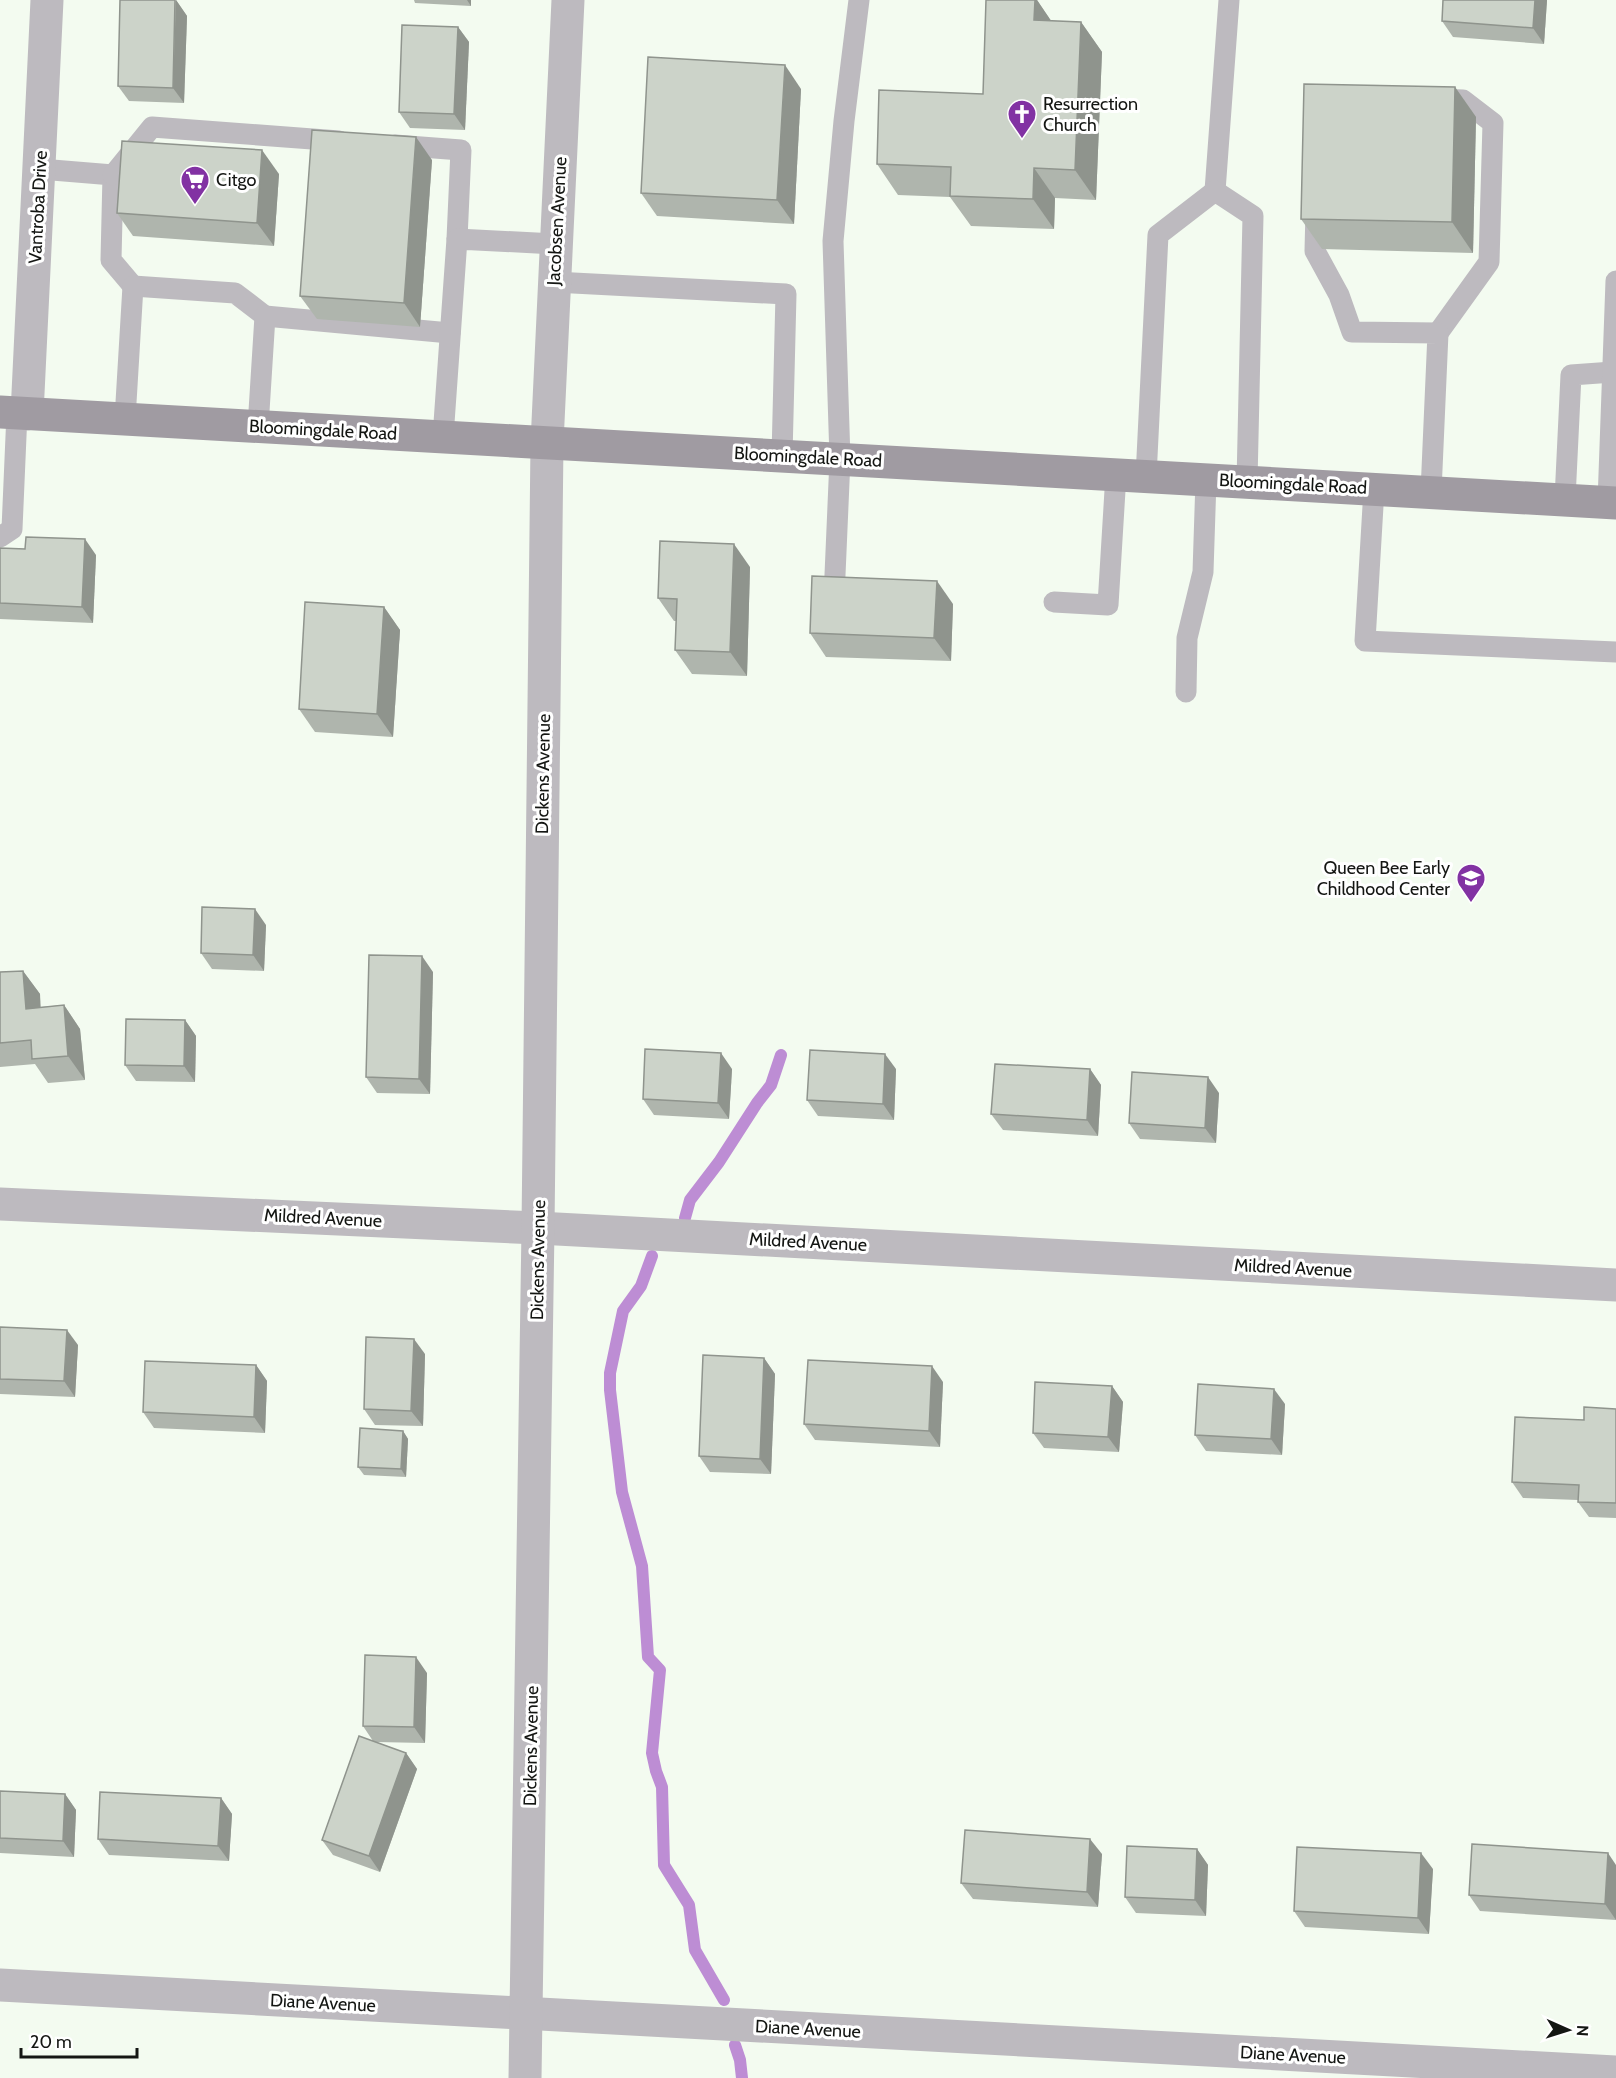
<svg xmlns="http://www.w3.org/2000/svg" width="1616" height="2078" viewBox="0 0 1616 2078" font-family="Cabin,sans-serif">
	<rect width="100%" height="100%" fill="#f3fbf0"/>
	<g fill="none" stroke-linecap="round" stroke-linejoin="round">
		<g stroke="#bd8dd4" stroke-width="12">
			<path d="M685 1218 690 1200 719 1162 757 1103 771 1085 781 1055"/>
			<path d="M652 1256 641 1286 623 1311 610 1373V1390L622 1492 642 1566 648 1657 660 1670 652 1753 656 1771 662 1787 664 1865 689 1905 695 1950 724 2000"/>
			<path d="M735 2045 740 2060 742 2078"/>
		</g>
		<g stroke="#bdbabf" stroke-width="21">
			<path d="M1437 99 1463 100 1493 123 1489 262 1438 333"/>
			<path d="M395 145 461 150 457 239"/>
			<path d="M40 169 113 175 111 260 133 286"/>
			<path d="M113 175 152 127 339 141"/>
			<path d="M1215 191 1229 0"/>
			<path d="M1316 210 1315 251 1339 295 1352 332 1438 333 1431 492"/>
			<path d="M554 282 786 294 782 456"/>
			<path d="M125 419 133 286 235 293 265 316"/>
			<path d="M258 427 265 316 450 333"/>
			<path d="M443 437 457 239 555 244"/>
			<path d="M1146 477 1158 235 1215 191 1253 216 1247 482"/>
			<path d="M1374 489 1365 641 1616 652"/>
			<path d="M1565 499 1571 375 1613 372"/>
			<path d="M1608 502 1616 281"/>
			<path d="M0 537 12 529 17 413"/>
			<path d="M834 598 840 459 833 241 844 121 859 0"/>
			<path d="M1054 602 1108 605 1116 474"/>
			<path d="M1186 692 1187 638 1203 572 1206 480"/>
		</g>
		<g stroke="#bdbabf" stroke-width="33">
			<path d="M27 414 47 0"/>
			<path d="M0 1204 538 1228 1616 1285"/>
			<path d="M0 1985 1616 2072"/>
			<path d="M525 2078 538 1228 547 443 568 0"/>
		</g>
		<path stroke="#a09ba2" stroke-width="33" d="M0 412 1616 503"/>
	</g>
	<g fill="#afb5ad">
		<path d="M176 0 187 16 184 103 129 101 118 86Z"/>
		<path d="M414 0H471V6L415 3Z"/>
		<path d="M986 0H1037L1051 21 1081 22 1102 52 1096 200 1055 198 1054 229 971 226 950 197 898 195 877 164 983 94Z"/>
		<path d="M1443 0H1547L1544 44 1453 37 1442 21Z"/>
		<path d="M458 27 469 42 465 130 410 128 399 112Z"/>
		<path d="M1455 87 1476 117 1473 253 1322 249 1301 219Z"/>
		<path d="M801 89 794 224 657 216 641 193Z"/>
		<path d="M432 160 420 327 317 319 300 296Z"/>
		<path d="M279 174 274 246 133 236 117 213Z"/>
		<path d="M0 548 25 549 96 555 93 623 0 619Z"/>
		<path d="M750 567 747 676 692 674 675 650 676 621H674L658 598Z"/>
		<path d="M953 604 951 661 826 657 810 633Z"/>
		<path d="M384 607 400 630 393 737 315 732 299 709Z"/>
		<path d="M266 925 264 971 212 969 201 953Z"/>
		<path d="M23 971 40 994V1007L64 1005 80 1029 85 1080 48 1083 35 1064 0 1067V972Z"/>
		<path d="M433 972 430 1094 377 1093 366 1077Z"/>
		<path d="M185 1020 196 1036 195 1082 136 1081 125 1065Z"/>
		<path d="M732 1069 729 1119 654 1115 643 1099Z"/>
		<path d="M896 1069 894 1120 818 1116 807 1100Z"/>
		<path d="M1090 1069 1101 1085 1098 1136 1003 1130 991 1114Z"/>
		<path d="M1219 1093 1216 1143 1140 1139 1129 1123Z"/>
		<path d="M0 1327 78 1345 75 1397 0 1394Z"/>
		<path d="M425 1354 423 1426 375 1425 364 1409Z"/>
		<path d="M764 1358 775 1374 771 1474 710 1472 699 1456Z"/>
		<path d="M256 1365 267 1381 265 1433 154 1428 143 1412Z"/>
		<path d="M943 1382 940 1447 815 1440 804 1424Z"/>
		<path d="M1112 1386 1123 1402 1119 1452 1044 1448 1033 1433Z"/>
		<path d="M1285 1404 1282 1455 1206 1451 1195 1435Z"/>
		<path d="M1616 1409V1518L1589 1517 1578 1502V1500L1523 1498 1512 1482 1584 1420Z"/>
		<path d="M403 1431 408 1439 406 1477 364 1475 358 1467Z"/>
		<path d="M427 1673 425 1743 376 1742 406 1753 417 1769 380 1872 333 1855 322 1840 373 1741 363 1726Z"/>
		<path d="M0 1791 65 1794 76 1810 74 1857 0 1853Z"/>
		<path d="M221 1798 232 1814 229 1861 109 1855 98 1839Z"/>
		<path d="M1197 1849 1208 1865 1206 1916 1136 1913 1125 1897Z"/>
		<path d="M1608 1853 1616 1920 1480 1911 1469 1895Z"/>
		<path d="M1102 1854 1098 1907 973 1899 961 1883Z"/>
		<path d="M1433 1869 1429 1934 1305 1927 1294 1911Z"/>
	</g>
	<g fill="#8f948d">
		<path d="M176 0 187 16 184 103 173 88Z"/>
		<path d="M467 0H471V6Z"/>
		<path d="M1035 0H1037L1056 28 1034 20Z"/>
		<path d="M1535 0H1547L1544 44 1533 28Z"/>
		<path d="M1081 22 1102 52 1096 200 1075 170Z"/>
		<path d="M458 27 469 42 465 130 454 114Z"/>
		<path d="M785 65 801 89 794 224 777 200Z"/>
		<path d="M1455 87 1476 117 1473 253 1452 222Z"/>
		<path d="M416 137 432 160 420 327 404 303Z"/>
		<path d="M262 150 279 174 274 246 257 223Z"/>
		<path d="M1034 168 1055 198 1054 229 1033 199Z"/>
		<path d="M85 539 96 555 93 623 82 607Z"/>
		<path d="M734 544 750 567 747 676 730 652Z"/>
		<path d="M937 581 953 604 951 661 934 638Z"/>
		<path d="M384 607 400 630 393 737 377 714Z"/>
		<path d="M255 909 266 925 264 971 253 955Z"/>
		<path d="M422 956 433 972 430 1094 419 1079Z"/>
		<path d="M23 971 40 994 42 1032 26 1009Z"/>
		<path d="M64 1005 80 1029 85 1080 68 1056Z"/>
		<path d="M185 1020 196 1036 195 1082 184 1066Z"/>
		<path d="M721 1053 732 1069 729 1119 718 1103Z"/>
		<path d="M885 1054 896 1069 894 1120 883 1104Z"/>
		<path d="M1090 1069 1101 1085 1098 1136 1087 1120Z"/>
		<path d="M1208 1077 1219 1093 1216 1143 1205 1128Z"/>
		<path d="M67 1330 78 1345 75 1397 64 1381Z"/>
		<path d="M414 1339 425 1354 423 1426 411 1411Z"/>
		<path d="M764 1358 775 1374 771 1474 760 1459Z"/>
		<path d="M256 1365 267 1381 265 1433 254 1417Z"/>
		<path d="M932 1366 943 1382 940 1447 929 1431Z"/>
		<path d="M1112 1386 1123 1402 1119 1452 1108 1437Z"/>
		<path d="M1274 1389 1285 1404 1282 1455 1271 1439Z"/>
		<path d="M403 1431 408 1439 406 1477 401 1469Z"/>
		<path d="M416 1657 427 1673 425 1743 414 1727Z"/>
		<path d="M406 1753 417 1769 380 1872 369 1856Z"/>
		<path d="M65 1794 76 1810 74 1857 63 1841Z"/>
		<path d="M221 1798 232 1814 229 1861 218 1846Z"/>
		<path d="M1090 1839 1102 1854 1098 1907 1087 1892Z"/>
		<path d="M1197 1849 1208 1865 1206 1916 1195 1900Z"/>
		<path d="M1421 1853 1433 1869 1429 1934 1418 1918Z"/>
		<path d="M1608 1853 1616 1865V1920L1605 1904Z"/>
	</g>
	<g fill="#ccd3c9" stroke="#8f948d" stroke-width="1.5">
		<path d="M120 0H175L173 88 118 86Z"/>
		<path d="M986 0H1035L1034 20 1081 22 1075 170 1034 168 1033 199 950 196 951 167 877 164 879 90 983 94Z"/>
		<path d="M1443 0H1535L1533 28 1442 21Z"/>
		<path d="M402 25 458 27 454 114 399 112Z"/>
		<path d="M648 57 785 65 777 200 641 193Z"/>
		<path d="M1304 84 1455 87 1452 222 1301 219Z"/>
		<path d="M312 130 416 137 404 303 300 296Z"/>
		<path d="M122 141 262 150 257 223 117 213Z"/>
		<path d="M26 537 85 539 82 607 0 603V548L25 549Z"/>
		<path d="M660 541 734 544 730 652 675 650 677 599 658 598Z"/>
		<path d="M812 576 937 581 934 638 810 633Z"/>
		<path d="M305 602 384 607 377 714 299 709Z"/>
		<path d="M202 907 255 909 253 955 201 953Z"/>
		<path d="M369 955 422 956 419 1079 366 1077Z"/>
		<path d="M23 971 26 1009 64 1005 68 1056 32 1059 31 1040 0 1043V972Z"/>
		<path d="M126 1019 185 1020 184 1066 125 1065Z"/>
		<path d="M645 1049 721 1053 718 1103 643 1099Z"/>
		<path d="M810 1050 885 1054 883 1104 807 1100Z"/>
		<path d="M995 1064 1090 1069 1087 1120 991 1114Z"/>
		<path d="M1132 1072 1208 1077 1205 1128 1129 1123Z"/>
		<path d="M0 1327 67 1330 64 1381 0 1379Z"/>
		<path d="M366 1337 414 1339 411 1411 364 1409Z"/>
		<path d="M703 1355 764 1358 760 1459 699 1456Z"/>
		<path d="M808 1360 932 1366 929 1431 804 1424Z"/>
		<path d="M145 1361 256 1365 254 1417 143 1412Z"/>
		<path d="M1035 1382 1112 1386 1108 1437 1033 1433Z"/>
		<path d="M1198 1384 1274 1389 1271 1439 1195 1435Z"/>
		<path d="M1584 1407 1616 1409V1503L1578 1502 1579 1485 1512 1482 1515 1417 1584 1420Z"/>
		<path d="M360 1428 403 1431 401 1469 358 1467Z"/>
		<path d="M365 1655 416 1657 414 1727 363 1726Z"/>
		<path d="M359 1736 406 1753 369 1856 322 1840Z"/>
		<path d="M0 1791 65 1794 63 1841 0 1838Z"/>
		<path d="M100 1792 221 1798 218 1846 98 1839Z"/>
		<path d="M965 1830 1090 1839 1087 1892 961 1883Z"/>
		<path d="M1472 1844 1608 1853 1605 1904 1469 1895Z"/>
		<path d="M1127 1846 1197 1849 1195 1900 1125 1897Z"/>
		<path d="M1297 1847 1421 1853 1418 1918 1294 1911Z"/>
	</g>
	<defs>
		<g id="church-pin" transform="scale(1.5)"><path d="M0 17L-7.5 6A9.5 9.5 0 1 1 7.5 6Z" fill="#8232a3" stroke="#fff"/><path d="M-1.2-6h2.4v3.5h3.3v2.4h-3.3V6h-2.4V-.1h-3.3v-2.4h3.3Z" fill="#fff"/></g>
		<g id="supermarket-pin" transform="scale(1.5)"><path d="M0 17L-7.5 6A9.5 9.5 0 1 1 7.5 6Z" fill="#8232a3" stroke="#fff"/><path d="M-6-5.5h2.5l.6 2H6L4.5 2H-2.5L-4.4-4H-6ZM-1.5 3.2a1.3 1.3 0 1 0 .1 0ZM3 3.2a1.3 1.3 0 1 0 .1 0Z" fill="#fff"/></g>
		<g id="school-pin" transform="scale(1.5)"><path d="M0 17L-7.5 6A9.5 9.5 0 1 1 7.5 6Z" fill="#8232a3" stroke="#fff"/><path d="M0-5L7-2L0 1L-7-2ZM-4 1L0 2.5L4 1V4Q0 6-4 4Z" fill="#fff"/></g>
	</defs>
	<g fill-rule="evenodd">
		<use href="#church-pin" x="1022" y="114"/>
		<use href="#supermarket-pin" x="195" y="180"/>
		<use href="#school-pin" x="1471" y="878"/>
	</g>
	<g text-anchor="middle" stroke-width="6" stroke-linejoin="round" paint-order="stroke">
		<g font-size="18" fill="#141613" stroke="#fff" text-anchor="start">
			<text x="1043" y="110">Resurrection<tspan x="1043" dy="21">Church</tspan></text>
			<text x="216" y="186">Citgo</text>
			<text x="1450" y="874" text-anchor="end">Queen Bee Early<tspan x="1450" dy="21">Childhood Center</tspan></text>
		</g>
		<g font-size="18" fill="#141613" stroke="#fff">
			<text transform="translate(38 207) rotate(-87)" y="6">Vantroba Drive</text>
			<text transform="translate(557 221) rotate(-87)" y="6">Jacobsen Avenue</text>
			<text transform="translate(323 430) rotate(3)" y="6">Bloomingdale Road</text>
			<text transform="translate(808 457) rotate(3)" y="6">Bloomingdale Road</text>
			<text transform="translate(1293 484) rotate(3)" y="6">Bloomingdale Road</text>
			<text transform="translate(543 774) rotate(-89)" y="6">Dickens Avenue</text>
			<text transform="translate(323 1218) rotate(3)" y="6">Mildred Avenue</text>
			<text transform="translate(808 1242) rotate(3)" y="6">Mildred Avenue</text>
			<text transform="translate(538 1260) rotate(-89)" y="6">Dickens Avenue</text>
			<text transform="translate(1293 1268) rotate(3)" y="6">Mildred Avenue</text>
			<text transform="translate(531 1746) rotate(-89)" y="6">Dickens Avenue</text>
			<text transform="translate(323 2003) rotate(3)" y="6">Diane Avenue</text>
			<text transform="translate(808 2029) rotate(3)" y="6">Diane Avenue</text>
			<text transform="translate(1293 2055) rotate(3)" y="6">Diane Avenue</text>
		</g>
	</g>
	<g transform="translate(1568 2030) rotate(93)" stroke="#ffffff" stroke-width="4.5" paint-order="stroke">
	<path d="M0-4.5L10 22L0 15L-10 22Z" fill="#141613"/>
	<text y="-9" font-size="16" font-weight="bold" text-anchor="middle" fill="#141613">N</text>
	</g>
	<path d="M21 2048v9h116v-9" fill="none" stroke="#141613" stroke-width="3"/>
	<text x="30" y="2048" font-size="18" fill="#141613" stroke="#ffffff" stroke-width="4.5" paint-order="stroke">20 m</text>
</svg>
